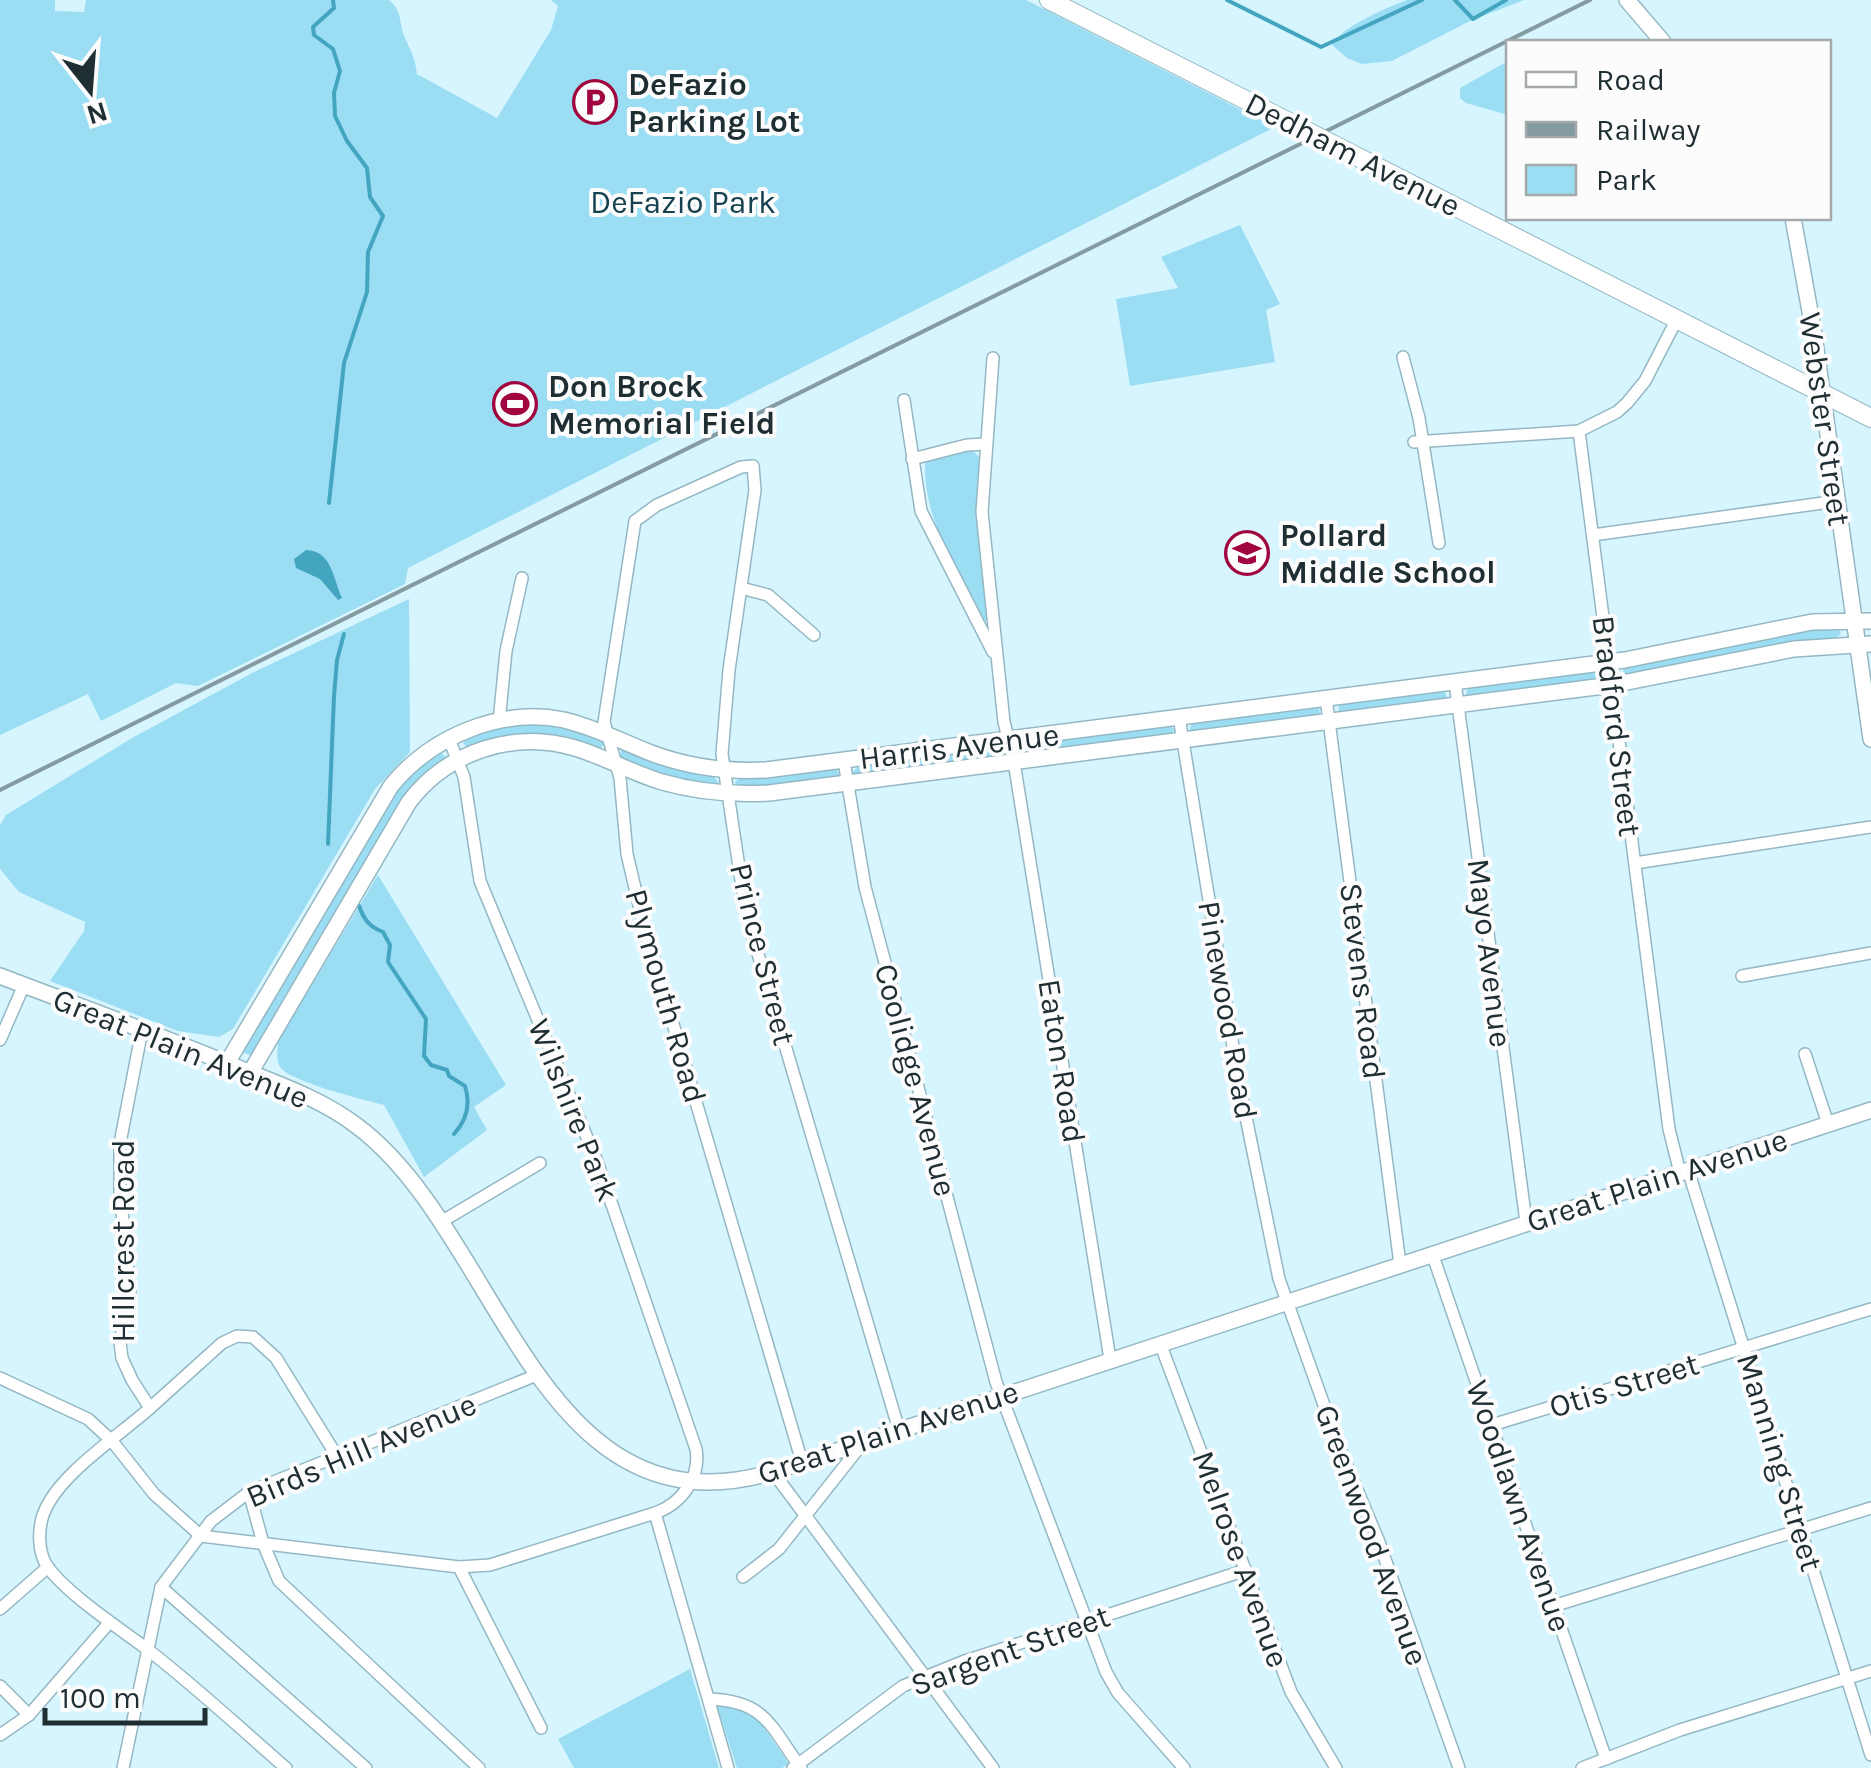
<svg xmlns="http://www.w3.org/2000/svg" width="1871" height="1768" viewBox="0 0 1871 1768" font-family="Karla,sans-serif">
	<rect width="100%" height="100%" fill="#d7f5ff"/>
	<g fill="#9bdef3">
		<path d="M0 0H55V11L84 12 86 0H389C404 13 398 24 406 40 412 54 415 57 417 74L497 118 551 30 558 6 551 0H1026L1275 127 408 568 405 584 198 686 176 683 101 721 88 694 0 735Z"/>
		<path d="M1407 0H1524L1470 21 1392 61 1362 64 1347 58 1332 45C1339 28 1388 7 1407 0Z"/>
		<path d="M1508 61V115L1466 103 1460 98V88Z"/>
		<path d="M1240 225 1280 304 1266 310 1275 362 1130 386 1116 299 1178 288 1161 257Z"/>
		<path d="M971 449 979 457 978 511 989 620 983 621C958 572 923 519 925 463L940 455Z"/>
		<path d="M409 599 410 752 375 789 233 1029 219 1037 178 1031 50 981 84 931 85 922 19 892 0 869V825L6 815 132 738 254 672Z"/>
		<path d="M1838 627 1841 634 1835 639 1626 675 1623 671 1626 665 1792 631Z"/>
		<path d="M1598 671 1601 676 1599 680 1466 695 1468 686Z"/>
		<path d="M1444 690 1448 699 1341 714 1338 712 1340 702Z"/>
		<path d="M1319 706 1320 716 1192 732 1190 729 1192 722Z"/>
		<path d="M1166 724 1174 729 1172 736 1024 754 1021 750 1024 743Z"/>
		<path d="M511 725H557L604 740 605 743 599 750 578 743 469 749 463 743 468 736Z"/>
		<path d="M1000 746 1004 748 1006 756 855 776 853 772 860 764Z"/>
		<path d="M627 749 711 773 719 783 716 786 692 784 620 761 621 751Z"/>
		<path d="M440 751 447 759 426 776 252 1056 242 1052 395 788Z"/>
		<path d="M833 768 838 771 840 778 775 787 737 786 735 782 743 776Z"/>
		<path d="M378 875 506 1085 474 1107 487 1130 424 1177 384 1105C366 1100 284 1081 279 1065 276 1059 278 1047 278 1041Z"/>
		<path d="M690 1669 719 1768H574L558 1739Z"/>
		<path d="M717 1706 746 1707 761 1723 789 1764 782 1768H737Z"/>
	</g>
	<path fill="#44a5c1" d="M306 550C332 551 333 578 342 598L338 600 320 579 296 568 294 559Z"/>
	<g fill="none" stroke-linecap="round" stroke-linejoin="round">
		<g stroke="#44a5c1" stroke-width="4">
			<path d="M1227 0 1321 47 1422 0"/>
			<path d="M1455 0 1473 19 1506 0"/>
			<path d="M329 503 344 363 367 292 368 252 383 216 370 197 367 168 347 141 335 116 334 93 340 71 333 49 314 35 313 27 334 8 333 0"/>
			<path d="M328 844 334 696 337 660 344 634"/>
			<path d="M359 906C364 920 370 927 383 932L390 945 388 962 426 1019 424 1056 431 1065 447 1070 449 1076 465 1086C471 1105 467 1120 454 1134"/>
		</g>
		<g stroke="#94b8c3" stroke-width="14">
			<g id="street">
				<path d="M1403 357 1419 418 1439 543"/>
				<path d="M993 358 982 512 1004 722 1014 762 1110 1359"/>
				<path d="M904 400 921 511 993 652"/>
				<path d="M1579 431 1669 1129 1680 1173"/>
				<path d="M1414 442 1579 431 1617 412 1627 403 1645 381 1677 319"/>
				<path d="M912 459 967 445 986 444"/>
				<path d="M1593 535 1837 501"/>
				<path d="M741 588 768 595 814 635"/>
				<path d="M1455 682 1526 1222"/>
				<path d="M1326 698 1400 1264"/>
				<path d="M1179 717 1239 1083 1279 1279 1339 1447 1379 1542 1459 1768"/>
				<path d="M499 722 506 651 522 578"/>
				<path d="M844 761 865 887 996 1382 1106 1672 1118 1693 1184 1768"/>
				<path d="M1635 863 1871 827"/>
				<path d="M1742 976 1871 953"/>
				<path d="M142 1030 120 1143V1192L130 1291 120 1342 122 1358 132 1380 150 1408C119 1436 57 1475 43 1515 38 1531 38 1552 47 1566 67 1594 119 1628 147 1649 195 1686 240 1728 286 1768"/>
				<path d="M0 1040 24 985"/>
				<path d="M1805 1054 1828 1124"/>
				<path d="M1688 1170 1871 1755"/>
				<path d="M441 1222 540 1163"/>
				<path d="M1432 1253 1606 1759"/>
				<path d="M1160 1343 1291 1692 1336 1768"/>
				<path d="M0 1378 88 1419 112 1441 154 1494 201 1536 459 1567 490 1565 655 1513C681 1504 701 1478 696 1449L598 1164 480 881 464 777 449 739"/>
				<path d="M150 1408 222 1343 237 1336 253 1337 276 1358 338 1458"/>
				<path d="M1492 1425 1871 1309"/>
				<path d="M802 1462 643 922 627 854 620 778 604 722 635 521 657 505 741 467 753 466 755 490 729 670 722 754 742 887 753 937 899 1430"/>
				<path d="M773 1472 993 1768"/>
				<path d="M249 1492 263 1543 279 1581 479 1768"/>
				<path d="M655 1513 728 1768"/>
				<path d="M459 1567 541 1728"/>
				<path d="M743 1577 779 1549 862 1444"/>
				<path d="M161 1587 366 1768"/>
				<path d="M1553 1606 1871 1508"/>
				<path d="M0 1609 48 1567"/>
				<path d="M0 1686 29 1715"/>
				<path d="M709 1699C766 1701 770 1726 801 1768"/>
				<path d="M0 1735 29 1715 109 1623"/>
				<path d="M123 1768 161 1587 211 1521 249 1492 539 1374"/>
				<path d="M793 1768 903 1686 962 1662 1246 1570"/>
				<path d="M1582 1768 1680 1730 1871 1671"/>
			</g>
		</g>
		<g stroke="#94b8c3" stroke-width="18">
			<g id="secondary">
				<path d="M1627 0 1663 42"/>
				<path d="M1793 218 1813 328 1871 739"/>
				<path d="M0 976C81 1007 162 1036 241 1069 281 1085 323 1100 357 1126 501 1233 538 1541 773 1472L1871 1110"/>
				<path d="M227 1063 391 786C431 737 500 707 564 720 594 727 623 742 651 753 688 767 727 772 766 770L1625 660 1812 622 1871 621"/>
				<path d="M250 1073 409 802C448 751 514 730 575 748 605 757 632 773 662 782 697 792 733 795 769 793L1612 685 1794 649 1871 644"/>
			</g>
		</g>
		<g stroke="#94b8c3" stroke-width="20">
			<path id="primary" d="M1049 0 1871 418"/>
		</g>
		<use href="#street" stroke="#fff" stroke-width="11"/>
		<use href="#secondary" stroke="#fff" stroke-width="15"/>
		<use href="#primary" stroke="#fff" stroke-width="18"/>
		<path stroke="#849ba2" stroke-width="4" d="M0 790 1590 0"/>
	</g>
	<defs>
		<g id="parking-ring" transform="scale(2.25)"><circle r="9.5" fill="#fcfcfc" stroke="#a10540" stroke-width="1.5"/><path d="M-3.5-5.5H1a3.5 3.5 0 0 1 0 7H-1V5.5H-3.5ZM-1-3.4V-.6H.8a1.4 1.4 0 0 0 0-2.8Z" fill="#a10540"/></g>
		<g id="stadium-ring" transform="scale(2.25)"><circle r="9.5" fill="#fcfcfc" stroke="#a10540" stroke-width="1.5"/><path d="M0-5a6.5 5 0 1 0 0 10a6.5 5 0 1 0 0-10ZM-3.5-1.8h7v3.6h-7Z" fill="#a10540"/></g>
		<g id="school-ring" transform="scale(2.25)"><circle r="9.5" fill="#fcfcfc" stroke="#a10540" stroke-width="1.5"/><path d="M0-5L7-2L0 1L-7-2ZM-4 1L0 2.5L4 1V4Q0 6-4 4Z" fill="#a10540"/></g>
	</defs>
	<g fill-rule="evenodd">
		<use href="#parking-ring" x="595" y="102"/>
		<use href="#stadium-ring" x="515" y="404"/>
		<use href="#school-ring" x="1247" y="553"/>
	</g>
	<g text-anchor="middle" stroke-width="8" stroke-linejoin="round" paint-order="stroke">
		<g font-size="32" font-weight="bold" fill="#1f2e32" stroke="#fcfcfc" text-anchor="start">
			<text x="628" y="95">DeFazio<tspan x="628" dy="37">Parking Lot</tspan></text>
			<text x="548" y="397">Don Brock<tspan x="548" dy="37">Memorial Field</tspan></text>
			<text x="1280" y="546">Pollard<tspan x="1280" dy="37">Middle School</tspan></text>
		</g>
		<g font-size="32" fill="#1f2e32" stroke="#fcfcfc">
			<text transform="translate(1353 154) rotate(27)" y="11">Dedham Avenue</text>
			<text transform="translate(1825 419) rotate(82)" y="11">Webster Street</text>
			<text transform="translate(1617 726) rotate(83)" y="11">Bradford Street</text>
			<text transform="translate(959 746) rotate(-7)" y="11">Harris Avenue</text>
			<text transform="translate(1490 953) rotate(83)" y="11">Mayo Avenue</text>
			<text transform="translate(763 954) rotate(76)" y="11">Prince Street</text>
			<text transform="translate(1363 981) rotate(83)" y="11">Stevens Road</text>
			<text transform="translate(666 996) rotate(74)" y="11">Plymouth Road</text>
			<text transform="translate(1228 1010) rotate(80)" y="11">Pinewood Road</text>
			<text transform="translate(181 1048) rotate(22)" y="11">Great Plain Avenue</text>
			<text transform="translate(1062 1061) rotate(81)" y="11">Eaton Road</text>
			<text transform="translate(916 1080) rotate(75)" y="11">Coolidge Avenue</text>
			<text transform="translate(574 1110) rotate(68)" y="11">Wilshire Park</text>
			<text transform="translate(1657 1180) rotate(-18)" y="11">Great Plain Avenue</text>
			<text transform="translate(123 1241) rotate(-90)" y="11">Hillcrest Road</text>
			<text transform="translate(1624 1385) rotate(-17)" y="11">Otis Street</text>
			<text transform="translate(888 1432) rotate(-18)" y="11">Great Plain Avenue</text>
			<text transform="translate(361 1450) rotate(-23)" y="11">Birds Hill Avenue</text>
			<text transform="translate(1780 1462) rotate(73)" y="11">Manning Street</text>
			<text transform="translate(1519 1506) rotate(71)" y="11">Woodlawn Avenue</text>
			<text transform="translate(1372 1535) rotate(70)" y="11">Greenwood Avenue</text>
			<text transform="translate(1241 1559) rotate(70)" y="11">Melrose Avenue</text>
			<text transform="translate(1010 1650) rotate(-20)" y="11">Sargent Street</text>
		</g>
		<g font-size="32" fill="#16414e" stroke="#fcfcfc">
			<text x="683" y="213">DeFazio Park</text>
		</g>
	</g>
	<rect x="1506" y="40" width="325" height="180" fill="#fcfcfc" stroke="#a4aaab" stroke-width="2.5"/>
	<rect x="1526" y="72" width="50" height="15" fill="#ffffff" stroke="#a4aaab" stroke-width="2.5"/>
	<text x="1596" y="90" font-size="30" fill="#1f2e32">Road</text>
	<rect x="1526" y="122" width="50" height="15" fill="#849ba2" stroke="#a4aaab" stroke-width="2.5"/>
	<text x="1596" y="140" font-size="30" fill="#1f2e32">Railway</text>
	<rect x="1526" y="165" width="50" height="30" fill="#9bdef3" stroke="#a4aaab" stroke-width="2.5"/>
	<text x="1596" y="190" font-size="30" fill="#1f2e32">Park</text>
	<g transform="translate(90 90) rotate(163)" stroke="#fcfcfc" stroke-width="8" paint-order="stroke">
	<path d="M0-8L18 38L0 25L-18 38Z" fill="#1f2e32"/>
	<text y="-15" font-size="28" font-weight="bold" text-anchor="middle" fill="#1f2e32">N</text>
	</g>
	<path d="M45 1708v15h160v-15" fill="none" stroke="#1f2e32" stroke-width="5"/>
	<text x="60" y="1708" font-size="30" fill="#1f2e32" stroke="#fcfcfc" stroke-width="8" paint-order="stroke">100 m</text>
</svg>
